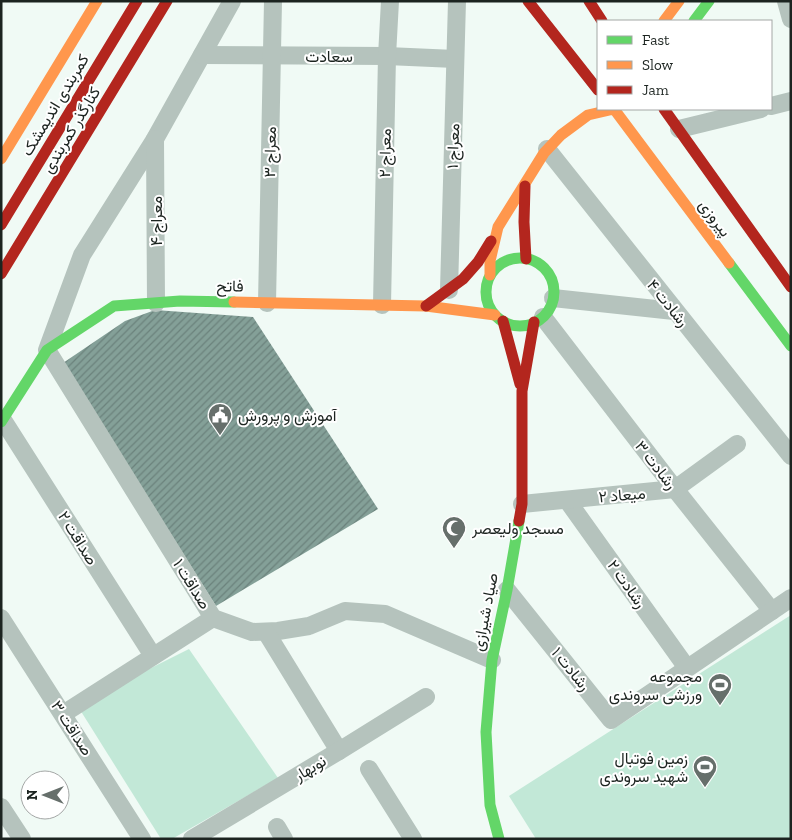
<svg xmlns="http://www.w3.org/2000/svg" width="792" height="840" viewBox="0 0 792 840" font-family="'Zilla Slab',Vazirmatn,serif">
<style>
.park{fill:#c2e8d7}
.building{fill:url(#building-hatch)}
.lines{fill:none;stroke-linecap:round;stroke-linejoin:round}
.street{stroke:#b5c3bd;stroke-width:18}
.fast{stroke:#63d668;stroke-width:11}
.slow{stroke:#ff974d;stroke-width:11}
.jam{stroke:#b3261e;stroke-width:11}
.labels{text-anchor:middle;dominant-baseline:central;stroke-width:4;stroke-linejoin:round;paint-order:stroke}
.street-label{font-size:16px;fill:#1c2420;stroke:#fff}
.poi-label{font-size:16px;fill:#1c2420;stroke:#fff;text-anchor:start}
</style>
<defs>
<pattern id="building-hatch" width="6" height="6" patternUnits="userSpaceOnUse" patternTransform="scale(1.25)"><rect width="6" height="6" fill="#84a098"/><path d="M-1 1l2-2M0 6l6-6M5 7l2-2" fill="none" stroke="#6b827c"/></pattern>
</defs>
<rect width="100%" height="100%" fill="#f0faf5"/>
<!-- park -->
<g class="park">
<path d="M791,615V839H536L509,796Z"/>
<path d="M189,649L278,778L172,839H161L77,705Z"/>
</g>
<!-- building -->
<path class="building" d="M155,310L253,317L378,509L216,606L63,363L125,321Z"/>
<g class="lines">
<!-- street -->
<g class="street">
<path d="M232,1L155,139L82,255L47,350L213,618L252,632L278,631L309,626L345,611L385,614L492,660"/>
<path d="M786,1L791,19"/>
<path d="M202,55L387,56L455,59"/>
<path d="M771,106L791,101"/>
<path d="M679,129L761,109"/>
<path d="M155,139L156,303"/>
<path d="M547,149L791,456"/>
<path d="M449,290L457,1"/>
<path d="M553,298L674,311"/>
<path d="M267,303L273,1"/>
<path d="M382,305L387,56L390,1"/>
<path d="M543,317L675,489L772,611"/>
<path d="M3,420L153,656"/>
<path d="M567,500L687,668"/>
<path d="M522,504L675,489L737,444"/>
<path d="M507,590L611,720L791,598"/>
<path d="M1,618L142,839"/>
<path d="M266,632L339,751"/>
<path d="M63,714L213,618"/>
<path d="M369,769L413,839"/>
<path d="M1,807L22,839"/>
<path d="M277,827L284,839"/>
<path d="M192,839L339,751L426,697"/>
</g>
<!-- fast -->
<g class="fast">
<path d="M694,21L709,1"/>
<circle cx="520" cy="292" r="34"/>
<path d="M729,263L791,346"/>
<path d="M1,422L47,350L114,306L180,301L234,302"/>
<path d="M499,839L490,805L486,732L492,660L507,590L519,521"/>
</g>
<!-- slow -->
<g class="slow">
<path d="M664,21L679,1"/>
<path d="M1,159L97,1"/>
<path d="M490,275V261L498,227L544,153L561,135L588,115L614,109L729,263"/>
<path d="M234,302L426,306L495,315"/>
</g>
<!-- jam -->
<g class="jam">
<path d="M528,1L598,90"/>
<path d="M589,1L602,21"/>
<path d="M664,109L791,287"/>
<path d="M525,186L524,222L526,259"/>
<path d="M1,225L137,1"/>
<path d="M1,274L167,1"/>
<path d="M426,306L463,279L478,262L491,241"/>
<path d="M503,321L520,384"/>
<path d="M519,521L522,504V391L534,322"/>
</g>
</g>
<!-- icons -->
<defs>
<g id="civic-pin" transform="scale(1.25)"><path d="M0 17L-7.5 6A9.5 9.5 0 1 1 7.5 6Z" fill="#666f6b" stroke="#fff"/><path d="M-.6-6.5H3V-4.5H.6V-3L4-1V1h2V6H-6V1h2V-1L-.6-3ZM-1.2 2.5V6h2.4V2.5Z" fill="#fff"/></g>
<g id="mosque-pin" transform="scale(1.25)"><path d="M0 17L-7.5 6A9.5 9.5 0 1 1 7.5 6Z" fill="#666f6b" stroke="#fff"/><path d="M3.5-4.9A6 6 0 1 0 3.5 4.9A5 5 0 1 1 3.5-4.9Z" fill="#fff"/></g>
<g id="stadium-pin" transform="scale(1.25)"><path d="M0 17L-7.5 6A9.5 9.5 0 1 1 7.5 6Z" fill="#666f6b" stroke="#fff"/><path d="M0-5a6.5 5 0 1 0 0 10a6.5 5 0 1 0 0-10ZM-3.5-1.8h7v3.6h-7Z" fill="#fff"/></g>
</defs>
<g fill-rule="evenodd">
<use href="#civic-pin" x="220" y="415"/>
<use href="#mosque-pin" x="454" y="528"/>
<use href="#stadium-pin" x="720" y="685"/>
<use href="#stadium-pin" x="705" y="767"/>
</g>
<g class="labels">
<!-- street labels -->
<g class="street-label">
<text x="329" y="56">سعادت</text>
<text transform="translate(55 105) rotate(-59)">کمربندی اندیمشک</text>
<text transform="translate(71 130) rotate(-59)">کنارگذر کمربندی</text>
<text transform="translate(453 146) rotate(-88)">معراج ۱</text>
<text transform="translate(270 152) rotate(-89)">معراج ۳</text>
<text transform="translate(385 153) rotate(-89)">معراج ۲</text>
<text transform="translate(715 218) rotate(53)">پیروزی</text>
<text transform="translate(156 221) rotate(-90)">معراج ۴</text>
<text transform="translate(230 286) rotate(1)">فاتح</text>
<text transform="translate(668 303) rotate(51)">رشادت ۴</text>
<text transform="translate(656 465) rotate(52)">رشادت ۳</text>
<text transform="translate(622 495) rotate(-5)">میعاد ۲</text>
<text transform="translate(78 538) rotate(58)">صداقت ۲</text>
<text transform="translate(192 584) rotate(58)">صداقت ۱</text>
<text transform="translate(627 584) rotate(55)">رشادت ۲</text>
<text transform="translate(485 612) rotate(-79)">صیاد شیرازی</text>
<text transform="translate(571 669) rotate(51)">رشادت ۱</text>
<text transform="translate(72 728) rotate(57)">صداقت ۳</text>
<text transform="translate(310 768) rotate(-31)">نوبهار</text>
</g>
<!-- poi labels -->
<g class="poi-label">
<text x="238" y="415">آموزش و پرورش</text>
<text x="472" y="528">مسجد ولیعصر</text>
<text x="702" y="676" text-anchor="end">مجموعه<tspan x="702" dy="18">ورزشی سروندی</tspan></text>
<text x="688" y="758" text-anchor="end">زمین فوتبال<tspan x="688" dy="18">شهید سروندی</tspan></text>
</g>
</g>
<!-- border -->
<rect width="792" height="840" fill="none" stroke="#1c2420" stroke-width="5"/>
<!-- legend -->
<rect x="597" y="20" width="175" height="90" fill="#ffffff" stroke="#a4a7a6"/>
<rect x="607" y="36" width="25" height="8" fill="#63d668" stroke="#a4a7a6"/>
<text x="642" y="45" font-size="15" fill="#1c2420">Fast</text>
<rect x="607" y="61" width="25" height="8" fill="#ff974d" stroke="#a4a7a6"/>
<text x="642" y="70" font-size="15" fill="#1c2420">Slow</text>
<rect x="607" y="86" width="25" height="8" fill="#b3261e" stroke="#a4a7a6"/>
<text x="642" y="95" font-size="15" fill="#1c2420">Jam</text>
<!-- north arrow -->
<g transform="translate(45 795) rotate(270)"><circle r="24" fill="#ffffff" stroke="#a4a7a6"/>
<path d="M0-4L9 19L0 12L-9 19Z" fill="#666f6b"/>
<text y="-8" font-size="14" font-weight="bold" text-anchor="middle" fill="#1c2420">N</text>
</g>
</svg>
